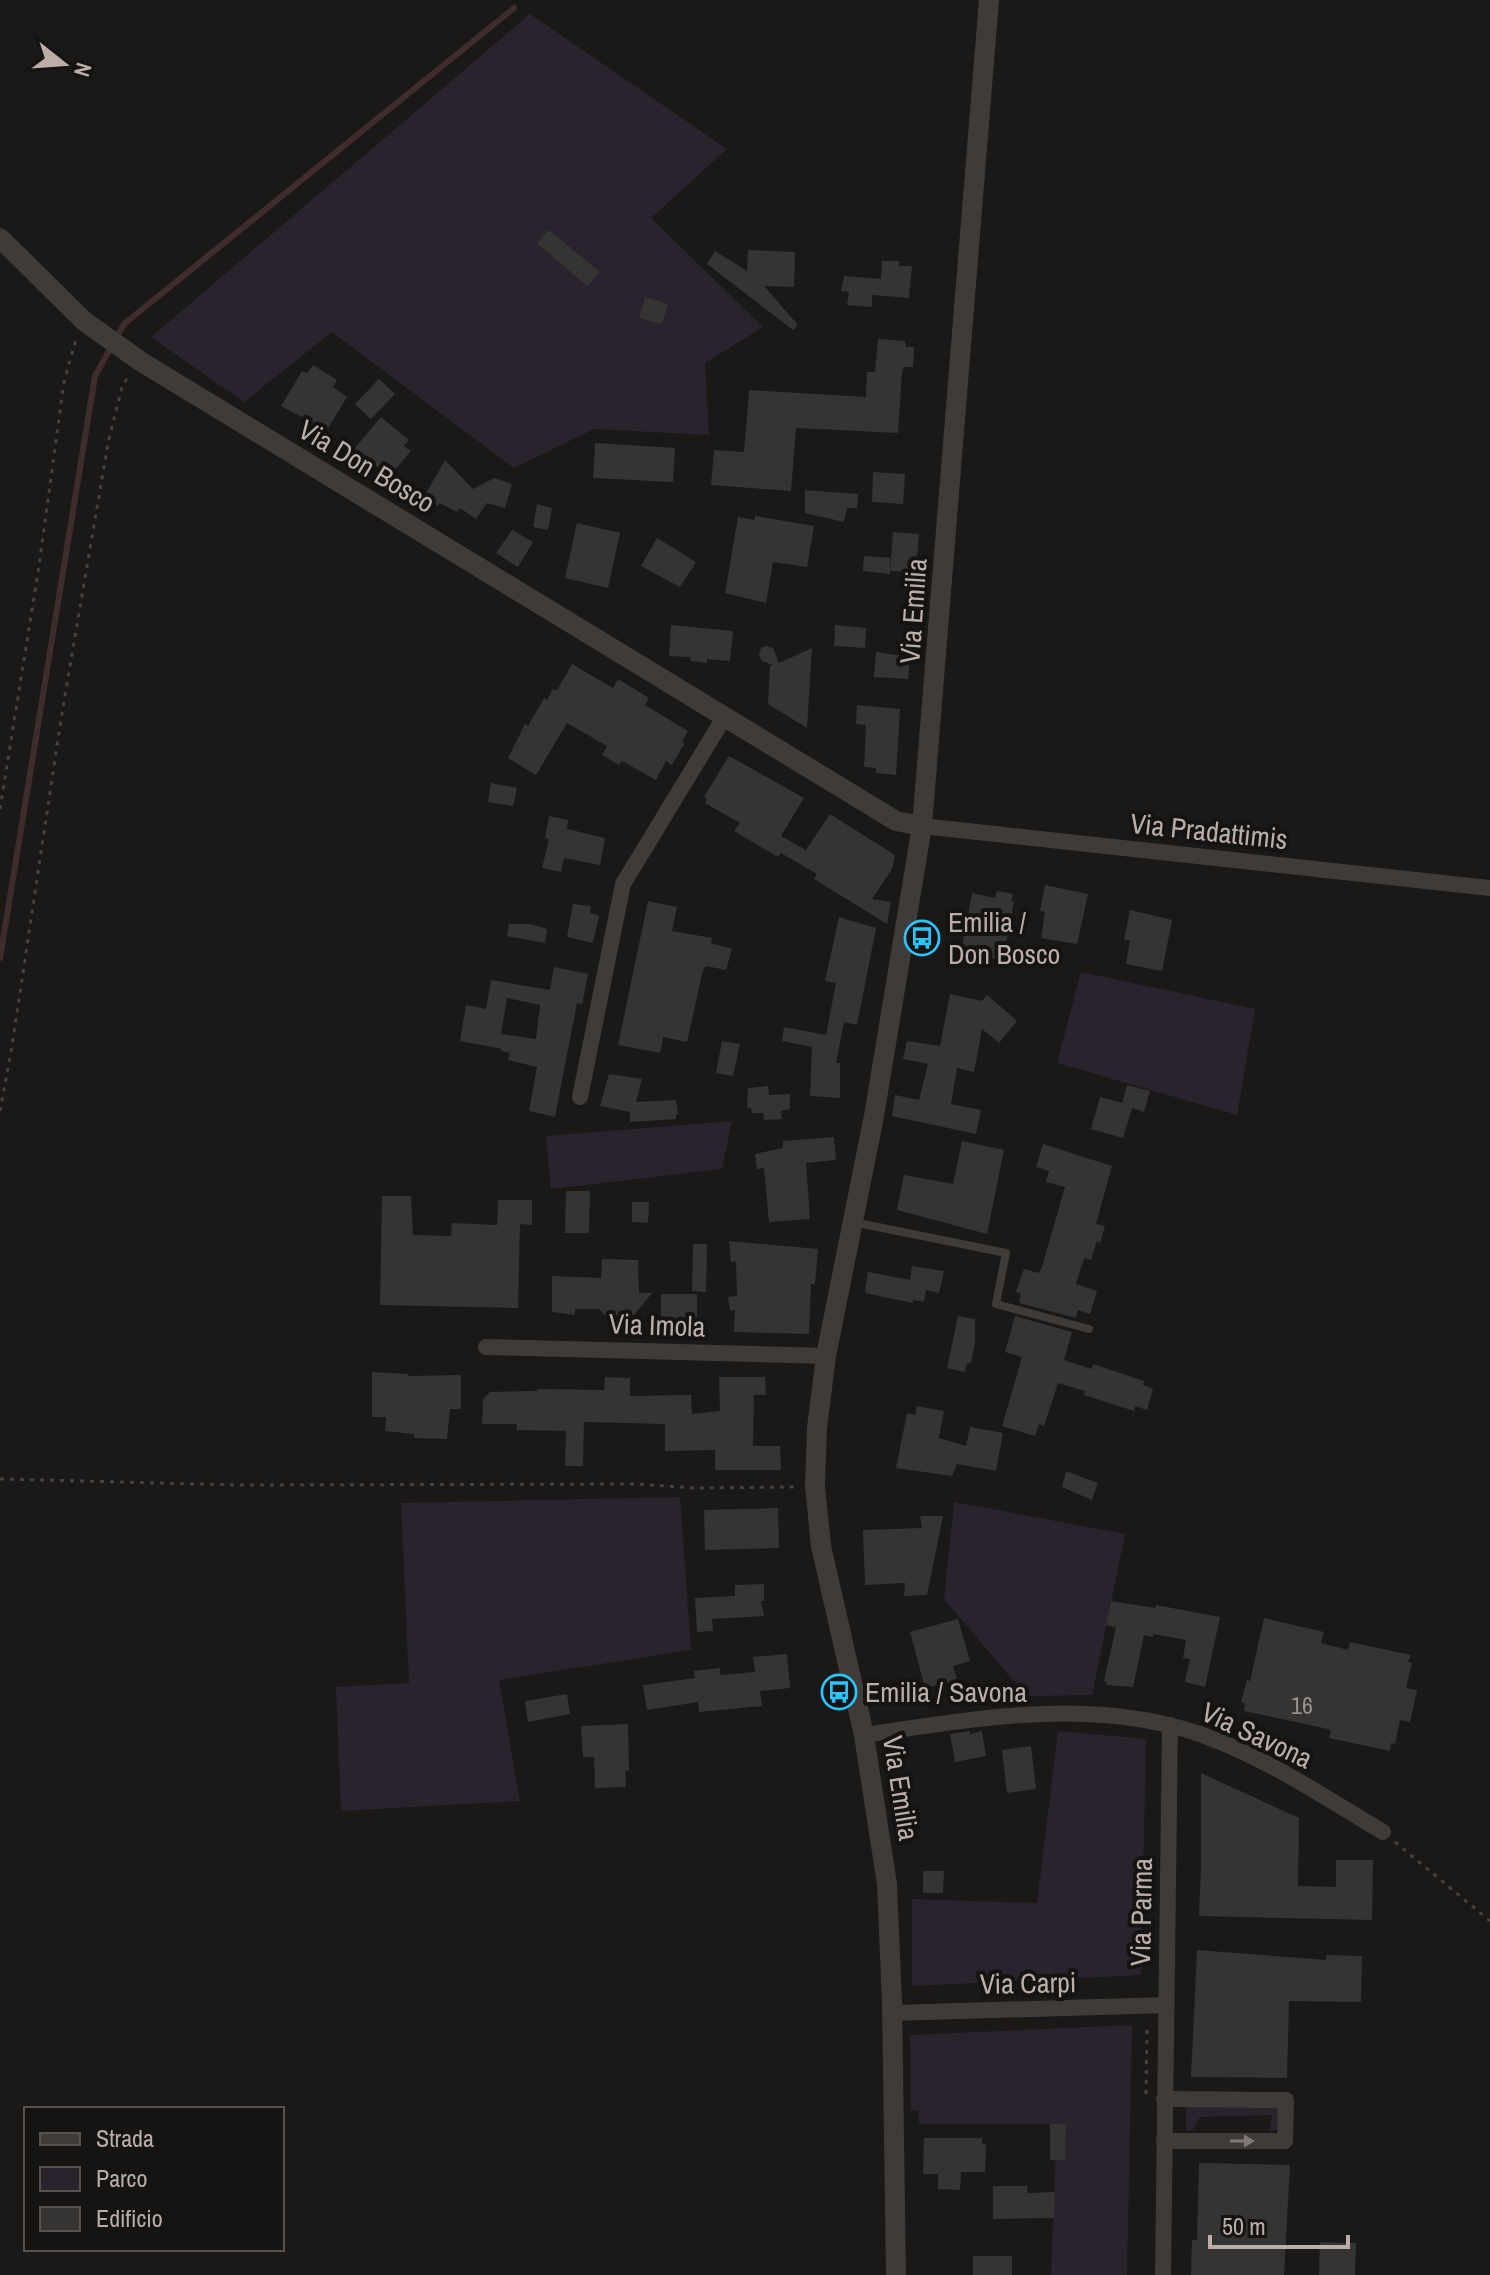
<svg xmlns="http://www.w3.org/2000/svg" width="1490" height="2275" viewBox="0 0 1490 2275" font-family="'Archivo Narrow',sans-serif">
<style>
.green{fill:#2a232d}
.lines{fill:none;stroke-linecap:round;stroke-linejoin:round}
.stream{stroke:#3f2d2c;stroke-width:6}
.building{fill:#363432;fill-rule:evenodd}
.path{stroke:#46403e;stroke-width:3;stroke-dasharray:4 6;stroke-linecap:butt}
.service{stroke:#3f3b38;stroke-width:8}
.minor{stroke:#3f3b38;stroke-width:16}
.tertiary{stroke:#3f3b38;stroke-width:20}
.oneway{fill:#837a76}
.labels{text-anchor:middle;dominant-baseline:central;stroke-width:8;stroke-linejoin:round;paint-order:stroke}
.number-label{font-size:24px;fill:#9a908a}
.street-label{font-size:28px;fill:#bbaea8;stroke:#151412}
.poi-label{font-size:28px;fill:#bbaea8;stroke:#151412;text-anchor:start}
</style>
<rect width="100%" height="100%" fill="#1a1917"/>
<!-- green -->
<g class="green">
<path d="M530,14L727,149L651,218L763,327L705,363L709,435L594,429L514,468L332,332L244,402L151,337Z"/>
<path d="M1081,972L1255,1009L1237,1115L1057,1063Z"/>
<path d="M732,1121L722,1169L551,1189L546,1136Z"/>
<path d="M680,1497L691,1650L499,1680L520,1801L341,1811L336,1687L409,1683L401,1503Z"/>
<path d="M954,1502L1125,1534L1092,1695L1030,1696L1011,1678L944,1599Z"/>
<path d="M1058,1731L1146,1739L1141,1975L912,1986V1899L1037,1903Z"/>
<path d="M1132,2025L1127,2275H1051L1057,2124H919V2111L911,2110L910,2035Z"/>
<path d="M1186,2107H1278V2130L1269,2131L1272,2115L1200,2117L1193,2130L1186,2131Z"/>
</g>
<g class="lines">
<!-- stream -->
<path class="stream" d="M0,958L95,376L124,324L514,8"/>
</g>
<!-- building -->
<g class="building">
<path d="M549,230L600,272L587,286L537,243Z"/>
<path d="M748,250L795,252L794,287L764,286L798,325L793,330L707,264L715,251L747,271Z"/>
<path d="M882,261H899V266H912L909,298L872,295V307L847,305L849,292L841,291L844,276L881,279Z"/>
<path d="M645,297L668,304L662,324L639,318Z"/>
<path d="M878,339L905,341L906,347H914L913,367H904L902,373L898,433L796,428L791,491L711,485L714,450L744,452L749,390L866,397L867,372H875Z"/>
<path d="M313,365L337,380L333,387L347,397L327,430L281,406L302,371L307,373Z"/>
<path d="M379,379L395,394L371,419L355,404Z"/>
<path d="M381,417L409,440L404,446L411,451L392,473L389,471L387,474L376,466L374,467L354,449Z"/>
<path d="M595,443L675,448L673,482L593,478Z"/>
<path d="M445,460L473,489L494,478L512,484L505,508L487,503L476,519L460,508L457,512L440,503L438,506L424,497Z"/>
<path d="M873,472L905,474L903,504L872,502Z"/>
<path d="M805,490L858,494L857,508H847L844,522L805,513Z"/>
<path d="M537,504L552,508L548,530L533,527Z"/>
<path d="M755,516L814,526L807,567L773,562L766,603L725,593L738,517L755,520Z"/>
<path d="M577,523L620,533L608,588L565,578Z"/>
<path d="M512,530L533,542L518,567L496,553Z"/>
<path d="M893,532L919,534L916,567L909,566L910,572L890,571Z"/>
<path d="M657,538L696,562L680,587L641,566Z"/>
<path d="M864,556L890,558V574L863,571Z"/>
<path d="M671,625L733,631L730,661L707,659V663L691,661L690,657L669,656Z"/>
<path d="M835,625L866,628L865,648L834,646Z"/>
<path d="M767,646L773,648L779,663L812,648L807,728L768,704L770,666L773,665L762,661L759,655L761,648Z"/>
<path d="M876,652L910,657L908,679L874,677Z"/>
<path d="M572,664L613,688L618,679L649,698L645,705L688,731L682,742L684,744L672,765L666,761L656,780L622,761L619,765L602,755L607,746L567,723L536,775L508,758L525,724L528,726L544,698L547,700L553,689L557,690Z"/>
<path d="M857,705L900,709L896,775L876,773V768L864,767L866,725L856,724Z"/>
<path d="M729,756L804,798L781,836L806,850L830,814L895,855L892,869L872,899L891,902L887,924L814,879L817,874L781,853L778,857L734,831L740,823L705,803L707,799L704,797Z"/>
<path d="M491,783L517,788L513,806L488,802Z"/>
<path d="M549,816L568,820L567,829L605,838L600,865L564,858L561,872L542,868L549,839L545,838Z"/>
<path d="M1045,885L1088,894L1077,944L1041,938L1045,912L1040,911Z"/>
<path d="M997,891L1013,894L1011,901L1014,902L1004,953L1001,952L999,960L961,953L972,893L995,898Z"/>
<path d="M648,901L677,907L672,931L712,938L711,943L732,949L726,970L706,966L703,970L687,1042L663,1037L660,1053L618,1045Z"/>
<path d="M573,904L591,906L590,913L599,916L593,943L567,937Z"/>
<path d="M1130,910L1172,920L1162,971L1126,964L1130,940H1124Z"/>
<path d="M839,917L876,928L857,1025L844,1022L836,1063H840V1098L810,1096L812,1047L782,1041L784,1027L826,1035L836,983L825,981Z"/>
<path d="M509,924H530L547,929L545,943L507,936Z"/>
<path d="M554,967L588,974L582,1004L577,1003L555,1117L529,1111L537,1067L508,1060L510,1053L501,1051L502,1049L460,1041L466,1005L486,1009L491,980L550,990ZM507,998L540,1005L536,1039L501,1034Z"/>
<path d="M950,994L982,1001L987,995L1017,1021L999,1043L982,1029L974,1072L957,1068L951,1104L981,1110L976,1134L892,1116L895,1095L919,1100L928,1064L903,1059L907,1041L940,1046Z"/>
<path d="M722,1041L740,1044L733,1076L716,1073Z"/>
<path d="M609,1074L642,1079L636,1102L676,1100L678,1114L676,1115V1119L630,1122V1112L600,1106Z"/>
<path d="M1127,1085L1150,1091L1144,1112L1132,1108L1123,1138L1091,1129L1100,1097L1122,1103Z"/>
<path d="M768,1086L769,1095L790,1094V1109L781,1111L782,1119L764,1120L763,1113H752L751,1108H747L748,1088Z"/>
<path d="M834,1137L836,1160L806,1163L810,1219L769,1222L764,1168L757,1169L755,1154L783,1148V1141Z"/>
<path d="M962,1141L1004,1150L987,1234L897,1210L904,1175L953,1184Z"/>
<path d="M1043,1144L1112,1166L1096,1224L1105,1226L1100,1243L1097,1241L1091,1260L1084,1258L1076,1284L1097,1291L1090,1314L1078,1310L1076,1318L1019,1303L1021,1294L1016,1292L1024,1269L1038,1273L1041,1270L1065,1187L1046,1182L1049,1171L1036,1167Z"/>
<path d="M566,1191H590L589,1233H565Z"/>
<path d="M382,1196H411L413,1235L451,1236L452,1223L497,1225L498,1200H532V1225L520,1224L518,1308L380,1305Z"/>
<path d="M632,1202H649L648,1223L632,1222Z"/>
<path d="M729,1241L818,1249L815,1284H811L809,1334L734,1332L735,1310L730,1311L728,1297L737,1296L736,1261L731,1262Z"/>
<path d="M693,1244H707L706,1292L692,1291Z"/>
<path d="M602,1259L638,1260L639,1293H652L634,1315L607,1318L599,1309H575V1315L552,1312V1276L601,1278Z"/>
<path d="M912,1266L944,1271L939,1293L926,1290L924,1302L913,1300V1303L865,1293L868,1272L910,1280Z"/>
<path d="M661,1294H697V1328L661,1327Z"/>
<path d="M958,1316L975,1319V1343L971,1363H967L965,1372L947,1368Z"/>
<path d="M1015,1316L1072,1332L1064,1360L1092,1369L1093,1364L1144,1381L1143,1385L1153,1389L1147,1410L1135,1406L1134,1411L1084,1395L1085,1391L1058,1383L1044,1426L1039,1424L1035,1436L1002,1426L1022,1357L1005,1352Z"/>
<path d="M372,1372L409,1374L408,1376L461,1375V1409H450L447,1439L414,1438V1434L385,1431L386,1417H372Z"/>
<path d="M605,1377L630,1378V1396L691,1395L692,1414L720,1411L719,1377H765L766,1395H754L753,1446H780L781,1470H715V1450L665,1451V1424L584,1422L583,1466H565L566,1431L517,1430V1424H482L483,1399L490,1392L537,1391V1389L604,1390Z"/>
<path d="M917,1406L944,1411L939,1438L966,1446L970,1427L1003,1433L996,1471L957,1464L952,1476L896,1468L907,1413L915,1415Z"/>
<path d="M1066,1471L1098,1483L1092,1500L1062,1487Z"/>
<path d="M778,1508L779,1548L705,1550L704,1510Z"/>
<path d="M920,1516H943L927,1595L904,1596L905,1583L865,1585L863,1530L922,1528Z"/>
<path d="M764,1584V1601H761L764,1616L712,1619L713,1631L697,1632L695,1598L735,1596V1585Z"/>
<path d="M1111,1601L1155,1608L1156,1605L1220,1617L1205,1687L1185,1682L1190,1659L1183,1658L1186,1640L1153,1634V1637L1144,1635L1133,1687L1106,1685L1107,1682L1104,1681L1116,1627L1106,1625Z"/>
<path d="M1264,1618L1324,1632L1321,1643L1348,1650L1350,1642L1411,1655L1408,1662L1412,1663L1406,1688L1417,1690L1410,1722L1400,1720L1395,1744L1391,1743L1390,1751L1329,1738L1331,1731L1328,1729L1244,1711L1245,1703L1241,1702L1247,1680L1250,1681Z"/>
<path d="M958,1619L970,1661L953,1666L957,1680L925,1688L910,1632Z"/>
<path d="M787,1654L790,1688L760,1691L762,1706L699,1712L698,1702L647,1710L643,1685L695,1678L694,1671L720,1668V1675L755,1672L753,1657Z"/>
<path d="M567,1694L570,1714L528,1722L525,1701Z"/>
<path d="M628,1724L629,1770L625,1771L626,1787L595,1788L594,1757H583L581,1726Z"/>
<path d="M970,1731V1734L982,1731L986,1756L955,1762L950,1734Z"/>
<path d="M1031,1746L1036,1789L1007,1793L1002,1750Z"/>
<path d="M1201,1773L1299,1818L1298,1886L1336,1887V1860H1373L1372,1920L1199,1916L1201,1866Z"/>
<path d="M923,1871H944L943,1893H923Z"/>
<path d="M1197,1950L1326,1960V1955L1362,1956L1361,2002L1289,2001L1287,2078L1191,2077Z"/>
<path d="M1050,2124H1066L1065,2160H1050Z"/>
<path d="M924,2138H982V2144H986L985,2172H961L960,2190L938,2189V2174H923Z"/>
<path d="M1199,2163L1290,2165L1284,2275H1191L1192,2240H1197Z"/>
<path d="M993,2186H1027V2193L1055,2192L1054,2218L993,2219Z"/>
<path d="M1320,2242L1356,2243L1355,2275H1319Z"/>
<rect x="973" y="2256" width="39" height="19"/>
</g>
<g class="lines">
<!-- path -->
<g class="path">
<path d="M0,809L39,566L64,382L76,339"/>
<path d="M0,1111L12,1046L61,719L108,443L122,387L128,377"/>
<path d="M0,1479L238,1485L637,1484L695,1488L796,1487"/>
<path d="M1395,1842L1490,1921"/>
<path d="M1146,2094L1147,2030"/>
</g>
<!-- service -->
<path class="service" d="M853,1222L1006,1253L996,1304L1089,1329"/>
<!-- minor -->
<g class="minor">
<path d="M922,826L1490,888"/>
<path d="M580,1097L623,884L725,716"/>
<path d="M486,1347L826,1356"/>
<path d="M864,1735C980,1718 1105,1694 1218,1741C1276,1764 1329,1800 1383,1832"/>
<path d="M892,2013L1166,2005"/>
<path d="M1164,2141H1285L1286,2100L1164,2099"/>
<path d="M1163,2275L1170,1725"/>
</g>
<!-- tertiary -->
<g class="tertiary">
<path d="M0,238L84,321L140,361L896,821L922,826"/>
<path d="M896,2275L892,2002L887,1884L864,1735L821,1546L815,1486L817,1428L826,1356L874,1116L922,826L989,0"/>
</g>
</g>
<!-- one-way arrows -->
<defs><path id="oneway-solid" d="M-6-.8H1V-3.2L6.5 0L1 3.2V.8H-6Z" transform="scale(2)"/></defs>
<use class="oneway" href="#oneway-solid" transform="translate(1242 2141)"/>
<!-- icons -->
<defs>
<g id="bus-ring" transform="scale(1.8)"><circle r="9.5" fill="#151412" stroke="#2ac5ff" stroke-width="1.5"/><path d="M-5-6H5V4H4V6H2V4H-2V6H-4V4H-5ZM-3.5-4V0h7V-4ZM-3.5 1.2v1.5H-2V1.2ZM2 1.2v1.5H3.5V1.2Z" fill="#2ac5ff"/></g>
</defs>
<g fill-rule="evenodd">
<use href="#bus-ring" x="922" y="938"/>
<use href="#bus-ring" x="839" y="1692"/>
</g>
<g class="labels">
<!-- number labels -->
<g class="number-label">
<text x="1302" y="1705">16</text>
</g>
<!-- street labels -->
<g class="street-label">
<text transform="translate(367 466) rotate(31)">Via Don Bosco</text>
<text transform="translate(913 611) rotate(-86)">Via Emilia</text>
<text transform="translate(1209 831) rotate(6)">Via Pradattimis</text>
<text transform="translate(657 1325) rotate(2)">Via Imola</text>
<text transform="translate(1257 1735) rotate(25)">Via Savona</text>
<text transform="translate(901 1788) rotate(81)">Via Emilia</text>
<text transform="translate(1141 1912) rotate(-89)">Via Parma</text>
<text transform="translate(1028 1983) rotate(-1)">Via Carpi</text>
</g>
<!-- poi labels -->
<g class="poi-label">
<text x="948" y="922">Emilia /<tspan x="948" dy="32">Don Bosco</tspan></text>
<text x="865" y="1692">Emilia / Savona</text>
</g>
</g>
<!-- legend -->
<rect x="24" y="2107" width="260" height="144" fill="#151412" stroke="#57524e" stroke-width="2"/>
<rect x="40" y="2133" width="40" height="12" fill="#3f3b38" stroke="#57524e" stroke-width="2"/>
<text x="96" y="2147" font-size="24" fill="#bbaea8">Strada</text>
<rect x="40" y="2167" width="40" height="24" fill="#2a232d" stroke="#57524e" stroke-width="2"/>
<text x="96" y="2187" font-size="24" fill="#bbaea8">Parco</text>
<rect x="40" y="2207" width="40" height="24" fill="#363432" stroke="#57524e" stroke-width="2"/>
<text x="96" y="2227" font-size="24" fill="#bbaea8">Edificio</text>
<!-- north arrow -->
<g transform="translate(64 64) rotate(107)" stroke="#151412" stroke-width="6" paint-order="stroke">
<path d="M0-6L14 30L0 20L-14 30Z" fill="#bbaea8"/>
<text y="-12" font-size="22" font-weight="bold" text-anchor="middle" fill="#bbaea8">N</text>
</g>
<!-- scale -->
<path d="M1210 2235v12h138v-12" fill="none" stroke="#bbaea8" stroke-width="4"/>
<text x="1222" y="2235" font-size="24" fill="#bbaea8" stroke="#151412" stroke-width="6" paint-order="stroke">50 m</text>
</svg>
